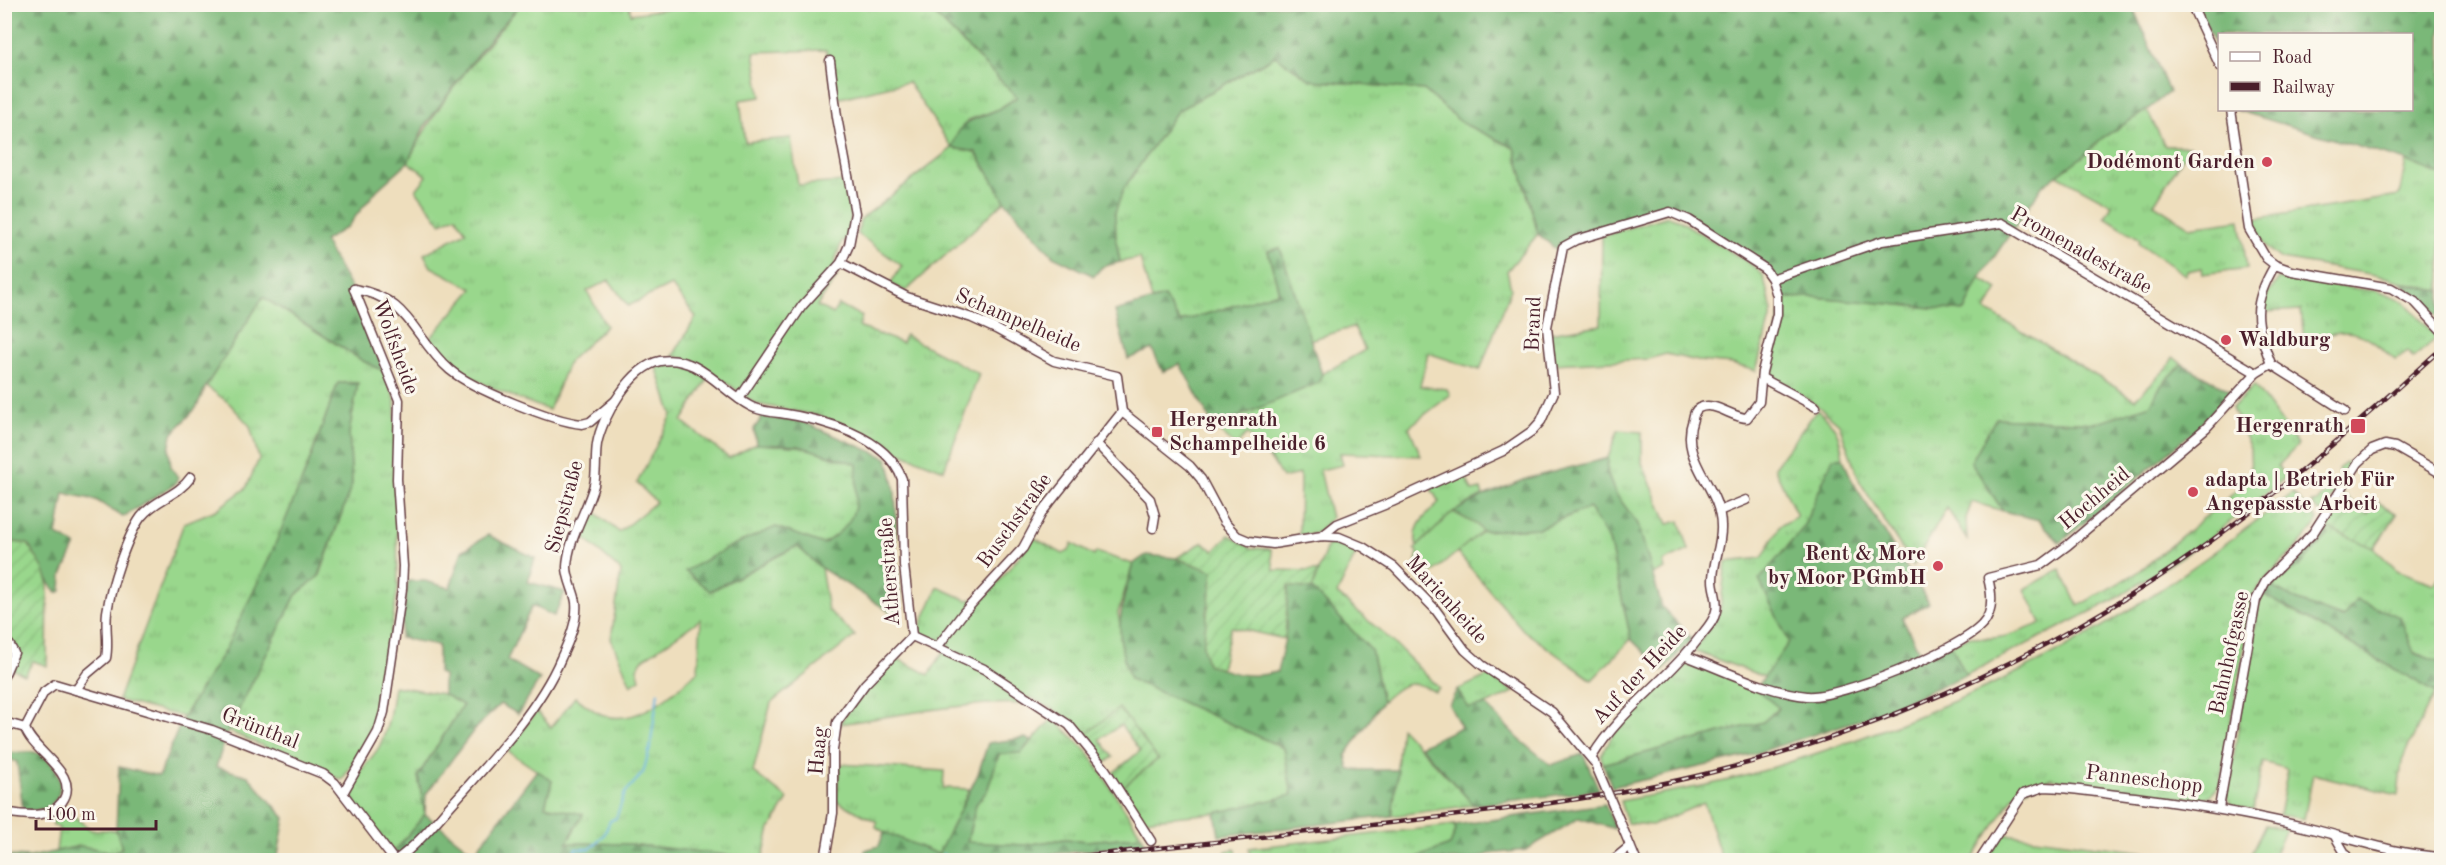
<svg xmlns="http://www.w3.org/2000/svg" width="2446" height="865" viewBox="0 0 2446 865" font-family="'Old Standard TT',serif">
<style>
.grass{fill:url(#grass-tufts);stroke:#727b5c;stroke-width:1.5}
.forest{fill:url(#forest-firs);stroke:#626c52;stroke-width:1.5}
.garden{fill:url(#garden-furrows);stroke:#727b5c;stroke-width:1.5}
.pitch{fill:#99d78c;stroke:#727b5c;stroke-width:1.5}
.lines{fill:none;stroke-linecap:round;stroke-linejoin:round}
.stream{stroke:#6ab6e3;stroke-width:2}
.minor-casing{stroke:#633c41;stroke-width:11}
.minor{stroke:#fff;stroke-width:8}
.rail-casing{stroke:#4a1f2b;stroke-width:4.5}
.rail{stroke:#fbf7ec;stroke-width:2;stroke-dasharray:7;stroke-linecap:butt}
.minor-bridge-casing{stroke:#633c41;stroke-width:11;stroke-linecap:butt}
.minor-bridge{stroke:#fff;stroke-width:8}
.poi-dot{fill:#d1495b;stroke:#fbf7ec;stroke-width:2}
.labels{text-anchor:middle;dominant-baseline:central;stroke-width:6;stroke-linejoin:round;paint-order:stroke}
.poi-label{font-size:21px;font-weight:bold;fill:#4a1f2b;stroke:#fbf7ec;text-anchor:end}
.street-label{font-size:21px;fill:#4a1f2b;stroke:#fbf7ec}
</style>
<defs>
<pattern id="grass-tufts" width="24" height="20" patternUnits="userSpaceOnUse" patternTransform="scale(1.5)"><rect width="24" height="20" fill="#99d78c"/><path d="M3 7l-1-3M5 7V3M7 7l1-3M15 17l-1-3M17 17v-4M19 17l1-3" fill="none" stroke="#85b879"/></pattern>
<pattern id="forest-firs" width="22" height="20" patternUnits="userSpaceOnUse" patternTransform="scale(1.5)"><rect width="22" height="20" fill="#7ab878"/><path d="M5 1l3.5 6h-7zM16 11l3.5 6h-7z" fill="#669563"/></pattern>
<pattern id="garden-furrows" width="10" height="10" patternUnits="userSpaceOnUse" patternTransform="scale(1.5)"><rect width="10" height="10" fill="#99d78c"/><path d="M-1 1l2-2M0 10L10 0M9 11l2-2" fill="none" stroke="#85b879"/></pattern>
</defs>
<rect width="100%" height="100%" fill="#fbf7ec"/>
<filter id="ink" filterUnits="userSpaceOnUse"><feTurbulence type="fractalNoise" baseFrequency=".0167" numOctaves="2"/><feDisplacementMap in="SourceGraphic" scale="12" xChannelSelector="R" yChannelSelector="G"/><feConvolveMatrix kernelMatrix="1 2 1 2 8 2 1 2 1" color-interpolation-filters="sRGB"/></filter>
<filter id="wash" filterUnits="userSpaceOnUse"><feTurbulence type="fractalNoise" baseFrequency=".008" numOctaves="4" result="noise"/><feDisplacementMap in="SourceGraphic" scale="24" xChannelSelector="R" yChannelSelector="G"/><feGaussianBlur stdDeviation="1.35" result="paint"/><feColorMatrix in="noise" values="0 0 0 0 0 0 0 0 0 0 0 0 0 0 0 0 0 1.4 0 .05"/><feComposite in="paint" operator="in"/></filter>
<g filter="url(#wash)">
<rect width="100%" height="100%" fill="#eedebd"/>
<!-- grass -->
<g class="grass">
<path d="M680,4L925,5L1017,97L997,110L968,120L952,148L976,152L1005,201L906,291L890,284L902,266L858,234L860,220L952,148L908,82L836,99L826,50L754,52L761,97L740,100L745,142L791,138L798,185L845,182C851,202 853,218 848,238L842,241L835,261L837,277L817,306L833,314L838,305L862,316L859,327L902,343L905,335L979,374L944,470L893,450L821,416L756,404L713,373L690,360L673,356L696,317L671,285L628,306L609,280L587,291L606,326L569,361L549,410C497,391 468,382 428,341L473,289L431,267L424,254L466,232L456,216L441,223L416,190L427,176L408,162C436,103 479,55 520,5H629L631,14L679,7Z"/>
<path d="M1275,56L1311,80L1424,90L1462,123L1515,148L1538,234L1507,271L1511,289L1480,370L1428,353L1420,386L1447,389L1450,395L1409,427L1421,456L1340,453L1343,465L1320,470L1331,518L1318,533L1299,535L1300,474L1282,478L1274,464L1247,434L1236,446L1214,427L1318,383L1322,374L1365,350L1354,327L1309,340L1280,248L1268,251L1279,292L1180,322L1164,297L1152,300L1140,258L1120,262L1116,241L1115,212L1124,188L1177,111Z"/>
<path d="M2147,110L2165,146H2190L2154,204L2190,227L2240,220L2247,268L2203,274L2202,268L2187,271L2185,275L2139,243L2140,239L2105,217L2112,205L2057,175L2082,157L2102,138Z"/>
<path d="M2406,161L2441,175V289L2434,290L2376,275L2281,259L2267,248L2257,234L2253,219L2399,196Z"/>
<path d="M1668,216L1677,219L1751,264L1763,275L1772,311L1756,371L1732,364L1698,361L1666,354L1648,359L1553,364L1550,333L1601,325L1602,236Z"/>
<path d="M1980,278L1998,289L1986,310L2135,399L2168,367L2173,357L2182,364L2160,387L2151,405L2095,423L1996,418L1971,462L2003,511L1972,502L1966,518L1967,540L1947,508L1913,566L1860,482L1839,424L1819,407L1768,373L1783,298L1815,297L1965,311Z"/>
<path d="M2279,279L2377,291L2405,302L2437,338L2413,358L2408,351L2395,360C2359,328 2351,326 2304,341L2301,310L2263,312L2266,296Z"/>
<path d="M263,297L363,361L384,371L395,399L398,588L374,730L342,780L228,731L296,595L320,575L352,484L349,433L358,383H338C305,473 273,568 224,652C211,674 197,696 183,717L118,700L184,523L216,510L246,488L259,459L250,426L229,403L206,386Z"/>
<path d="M677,365L693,368L708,379L682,421L729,458L756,444L799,446L857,464C855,507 863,519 823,544L776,527L711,591L797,546L821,568L828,610L855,636L771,703L753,772L788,799L770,829L762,860L629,844L566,843L545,806L552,781L508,751L536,711L551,727L575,697C583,702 590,709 599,713C634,731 674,692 698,671L701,619L642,660L637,668L640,679L631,685L611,639L621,571L583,537L592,510L619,532L656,502L637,483L672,415L656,366Z"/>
<path d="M2254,385L2298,445L2278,466L2285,478L2207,540L2112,601L1966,675L1951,645L1970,636C1997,643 2017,633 2041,623L2025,589L2060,569L2078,606L2137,573L2251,479L2250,449L2232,408Z"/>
<path d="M1817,410C1836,424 1840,435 1843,458H1833L1803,528L1760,580L1789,642L1765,677L1694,651L1720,611L1726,562L1762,558L1780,526L1797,516L1774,467Z"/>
<path d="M1618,430L1642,432V463L1668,524L1680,521L1689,550L1663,562L1665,569L1652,575L1638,524L1615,493L1607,473L1608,458Z"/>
<path d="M2347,462L2351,463V466L2324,511L2318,512L2311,503L2317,502L2340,478L2339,468Z"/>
<path d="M1464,472L1472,491L1481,489L1483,496L1453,512L1417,547C1411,526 1426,516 1439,502L1430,487Z"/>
<path d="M2293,493L2318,520C2302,549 2272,567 2253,595L2220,784C2212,796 2206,800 2192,799L2084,785L2052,778L2014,795L1972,860H1722L1704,803L1652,825L1627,823L1620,801C1666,792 1714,786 1758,772C1847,745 1936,712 2020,671C2118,624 2207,559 2293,493Z"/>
<path d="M2342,494L2368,514L2376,501L2397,514L2374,548L2397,570L2434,584L2441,576V663C2407,651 2376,633 2343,618C2324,610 2289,601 2274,588L2276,581L2286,576L2328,535L2325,527Z"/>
<path d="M1589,508L1609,540L1631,639L1592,680L1523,630L1457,552L1482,531L1539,528Z"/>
<path d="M1034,538L1063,554L1069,551L1072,543L1094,556L1096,552L1133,564L1118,613L1130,679L1284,748L1292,796L1215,813L1142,820L1121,788L1158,759L1119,709L1084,736L1058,712L1030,697L1028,704C965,701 901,715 839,724L866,687L898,659L929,675L949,643L917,634L938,587L967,600L986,597Z"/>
<path d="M1329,540L1358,549L1337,594L1391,640L1439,688L1435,692C1411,677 1401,684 1382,702L1371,650L1312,589Z"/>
<path d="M2263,594L2435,692L2402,760L2398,795L2313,774L2304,819L2279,815L2288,769L2263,762L2253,810L2231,805L2227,796L2259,603Z"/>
<path d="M1688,661L1756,689L1779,707L1763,722L1603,764L1601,756L1616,729Z"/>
<path d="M1489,675L1514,692L1486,705L1469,709L1457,690Z"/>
<path d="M394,686L443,694L463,705L418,776L425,814L394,852C385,840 351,807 352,792C352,774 373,760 380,745C389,726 391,707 394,686Z"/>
<path d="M1053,718L1088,752L1142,836L1087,841L1065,839L1025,845L967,843L976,804L987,791L999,754L1021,753Z"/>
<path d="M1401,728L1474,805L1392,816Z"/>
<path d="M840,764L944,771L943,788L969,789L950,836L938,855L884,832L876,827L877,822L836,801Z"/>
<path d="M64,808L91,830H116L122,848L114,852L80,846L56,851L59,828L53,825L52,816Z"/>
<path d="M1454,825L1456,830L1450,845L1411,860H1233L1224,856L1226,851L1236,849L1237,856L1250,855L1249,848Z"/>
<path d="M2265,825L2286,829L2272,860H2248Z"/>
<path d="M2004,834L2191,858L2205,860H1986Z"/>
</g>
<!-- forest -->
<g class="forest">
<path d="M5,5H520L484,46L424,127L408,162L377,190L347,227L324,241L351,289L384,371L363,361L263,297L206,386L196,408L172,434L169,450L171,467L178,477L175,484L123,517L96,500L64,493L57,535L76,545L62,575L61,591L57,593C45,579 38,561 28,544L5,541Z"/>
<path d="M925,5H2132L2169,92L2147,110L2102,138L2082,157L2043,185L1980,278L1965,311L1815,297L1783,298L1778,280L1761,261L1671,209L1562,244L1557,250L1538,234L1515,148L1462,123L1424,90L1311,80L1275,56L1177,111L1124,188L1115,212L1116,241L1120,262L1102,267L1094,276L1053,256L1005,201L976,152L952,148C961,116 971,123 996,110C1004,107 1010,101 1017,97Z"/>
<path d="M2197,5H2441V175L2406,161L2236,110H2412V34H2220L2219,53Z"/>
<path d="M1280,248L1322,374L1318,383L1214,427L1180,364L1163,372L1152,349L1128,359L1115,311L1164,297L1180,322L1279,292L1268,251Z"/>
<path d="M2402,283L2434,290L2441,289V319Z"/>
<path d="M2182,364L2231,391L2195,430L2060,543L2039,520L2003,511L1971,462L1996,418L2095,423L2151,405L2160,387Z"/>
<path d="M338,383H358L349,433L352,484L319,576L296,595L228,731L216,767L248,776L285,818L277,860H5V856L31,857L80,846L114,852L122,848L116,830L119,767L159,776L183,717L225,650L268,561L306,471Z"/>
<path d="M762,417L803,422L887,458C899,494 895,511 896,547C897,567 900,588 902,608L898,617L821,568L797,546L710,591L685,571L733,545L776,527L823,544C862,519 855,506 857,464L799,446L756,444L754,429Z"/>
<path d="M1608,458L1607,473L1615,493L1638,524L1662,607L1692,639L1663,671L1631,639L1609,540L1589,508L1539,528L1482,531L1477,525L1453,512L1483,496L1529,478Z"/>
<path d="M1833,458H1843L1852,481L1929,603L1902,618L1921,655L1950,643L1966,675L1877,714L1747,756L1612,787L1603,764L1763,722L1779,708L1756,689L1789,642L1759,580L1803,528Z"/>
<path d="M2325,527L2328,535L2300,566L2276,581L2274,588L2298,601L2343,618L2356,600L2400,617L2414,653L2441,663V693L2435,692L2263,594L2276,574Z"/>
<path d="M488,535L535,558L528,582L565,592L554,616L532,606L507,660L540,679L518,714L500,704L474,730L426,794L425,814L474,853L537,770L552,781L545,806L583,814L567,843L629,844L772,860H400L394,852L425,814L418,776L463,705L443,694V675L438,673V645L400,638L408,581H425L450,588L462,551Z"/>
<path d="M1146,555L1176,558L1213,571L1203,646L1207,664C1235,674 1248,679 1277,672L1285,639L1288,586L1312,589L1371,650L1382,702L1346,755L1349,770H1398L1392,816L1219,836L1215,813L1292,795L1284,748L1130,679C1113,633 1120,609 1133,564Z"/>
<path d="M1457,690L1469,708L1486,705L1518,738L1551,765L1583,754L1599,790L1474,805L1420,746L1461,727L1449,705Z"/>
<path d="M1025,738L1031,741L1021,753L999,754L987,791L976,804L967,842L1025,845L1065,839L1087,841L1142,836L1146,844L998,860H864L865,850L879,846L884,832L938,854L978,774L988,743Z"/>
<path d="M4,752C14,755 28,749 37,753C72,770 67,816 23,810L17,762L5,758Z"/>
<path d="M1605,804L1615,829L1579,818L1526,850L1489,854L1475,860H1411L1450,845L1456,830L1454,825Z"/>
</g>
<!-- garden -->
<g class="garden">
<path d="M2342,494L2368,514L2376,501L2397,514L2374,548L2325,527Z"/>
<path d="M1229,535L1251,548L1271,549L1274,570L1318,571L1312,589L1288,586L1285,639L1231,627L1221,669L1207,664L1203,646L1213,571L1176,558L1203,542L1214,551Z"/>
<path d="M5,541L28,544L43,568L48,582L47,666L33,661L25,675L12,669L17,649L13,642L5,639Z"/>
<path d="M1119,708L1158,759L1121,788L1113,773L1140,751L1121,725L1100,739L1113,757L1105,763L1084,736Z"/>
</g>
<!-- pitch -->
<path class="pitch" d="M1453,512L1477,525L1482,531L1423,581L1414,571L1418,552L1415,549Z"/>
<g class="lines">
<!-- stream -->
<g class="stream">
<path d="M943,854L944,857"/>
<path d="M575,855V849H590L604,835L610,821L616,818L625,793L643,773L650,748L658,692"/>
<path d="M220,860V859"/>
</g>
</g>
</g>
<g filter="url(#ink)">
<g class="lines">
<!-- minor casing -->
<g class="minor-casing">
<g id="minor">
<path d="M2191,4L2220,66"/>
<path d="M2231,110L2249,229L2266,258L2275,265L2292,271L2391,288L2415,302L2442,331"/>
<path d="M841,263L907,297L972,318L996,329L1054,361L1117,376L1122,412"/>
<path d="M2275,265C2251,305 2255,321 2271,364L2345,411"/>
<path d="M1772,279L1882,241L2002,223L2256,373"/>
<path d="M354,289C411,298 413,338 450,370C473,389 552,421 582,424L590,422L615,401"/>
<path d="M1762,378L1816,407"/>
<path d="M739,399L802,306L841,263L849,245L855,213L837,117L830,61"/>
<path d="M1122,412L1190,466L1201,479L1224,522L1237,536L1249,541L1273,544L1322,536L1339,537L1363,547L1394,567L1435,609L1465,650L1482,665L1552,712L1594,762"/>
<path d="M1096,443L1150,499L1155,516L1153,528"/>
<path d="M1719,511L1746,500"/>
<path d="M1322,536L1337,524L1392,502L1503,451L1532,431L1541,421L1554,392L1547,327L1563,247L1576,240L1670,212L1689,220L1764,268L1772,279L1777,296V314L1762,372L1759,402L1747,418C1732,418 1714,400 1699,408C1695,410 1694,414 1693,419C1678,461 1721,486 1721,526C1722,544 1713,562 1713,580C1713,591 1719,600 1716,611C1714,622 1705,630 1699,638C1667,681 1619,711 1592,757"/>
<path d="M912,636L984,669L1069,725L1105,769L1151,841"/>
<path d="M4,643L9,644L14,653L4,676"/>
<path d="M938,646L964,612L1023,548L1043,511L1122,412"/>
<path d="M1686,656C1724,670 1766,692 1807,696C1839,699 1959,650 1982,625C1994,613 1992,593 1988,578L2041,565L2068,545L2206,428L2256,373L2271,364"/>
<path d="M76,690L87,674L106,658C109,643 105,628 107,612C111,586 126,538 141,517C155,499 178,496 191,477"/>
<path d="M4,722L25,728"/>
<path d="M343,793L378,732L384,712L402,589L403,566L397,479L399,400L354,289"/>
<path d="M2219,808L2256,600L2267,579L2313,533L2358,463L2372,450L2385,445L2395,447L2442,474"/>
<path d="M4,812C23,815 49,820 62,802C82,774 33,753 25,728L44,692L55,684L212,730L323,774L335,783L394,860"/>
<path d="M1621,824L1636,860"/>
<path d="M2336,838L2349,860"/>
<path d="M396,860C417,845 433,825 450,806C488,764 539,710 561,658C569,641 578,620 576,602C574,590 567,579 567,567C568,539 587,511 594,485C597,471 595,458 597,444C602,417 631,367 660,361C698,354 720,390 750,406C759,411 770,412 780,413C821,419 887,436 902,479L904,565L912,636"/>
<path d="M825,860L833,813V750L837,722L865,684L912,636"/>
<path d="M1613,860L1630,846"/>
<path d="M1980,860L2023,794L2044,787C2075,788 2105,794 2135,797C2196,805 2257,815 2316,830C2356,840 2399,855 2442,857"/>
</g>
</g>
<!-- minor -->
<use href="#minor" class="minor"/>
<!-- rail casing -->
<g class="rail-casing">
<path id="rail" d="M1043,860C1153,849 1262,837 1372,825C1486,812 1601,800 1713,772C1860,736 2000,676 2129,596C2243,526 2342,438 2442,348"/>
</g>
<!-- rail -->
<use href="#rail" class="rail"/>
<!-- minor-bridge casing -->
<g class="minor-bridge-casing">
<path id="minor-bridge" d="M1596,766L1621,824"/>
</g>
<!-- minor-bridge -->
<use href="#minor-bridge" class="minor-bridge"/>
</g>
</g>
<!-- markers -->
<g class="poi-dot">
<circle cx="2267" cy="162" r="6"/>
<circle cx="2226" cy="340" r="6"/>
<rect x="2350" y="418" width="16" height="16" rx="3"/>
<rect x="1151" y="426" width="12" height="12" rx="3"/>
<circle cx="2193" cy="492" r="6"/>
<circle cx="1938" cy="566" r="6"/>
</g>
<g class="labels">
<!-- poi labels -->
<g class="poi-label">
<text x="2255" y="162">Dodémont Garden</text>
<text x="2238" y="340" text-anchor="start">Waldburg</text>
<text x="1169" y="420" text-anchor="start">Hergenrath<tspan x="1169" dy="24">Schampelheide 6</tspan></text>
<text x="2344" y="426">Hergenrath</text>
<text x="2205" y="480" text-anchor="start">adapta | Betrieb Für<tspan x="2205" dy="24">Angepasste Arbeit</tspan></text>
<text x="1926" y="554">Rent &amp; More<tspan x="1926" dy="24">by Moor PGmbH</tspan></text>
</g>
<!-- street labels -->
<g class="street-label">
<text transform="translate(2081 251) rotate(29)">Promenadestraße</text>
<text transform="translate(1018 321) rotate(23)">Schampelheide</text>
<text transform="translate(1534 324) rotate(-88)">Brand</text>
<text transform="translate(395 347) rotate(70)">Wolfsheide</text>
<text transform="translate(2095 499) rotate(-40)">Hochheid</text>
<text transform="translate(565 507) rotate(-75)">Siepstraße</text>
<text transform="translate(1015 521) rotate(-54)">Buschstraße</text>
<text transform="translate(890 572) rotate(-94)">Atherstraße</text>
<text transform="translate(1446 600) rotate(48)">Marienheide</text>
<text transform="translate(2230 653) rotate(-78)">Bahnhofgasse</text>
<text transform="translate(1640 675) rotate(-47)">Auf der Heide</text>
<text transform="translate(260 729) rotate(21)">Grünthal</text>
<text transform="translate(819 751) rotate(-85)">Haag</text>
<text transform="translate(2144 780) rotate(7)">Panneschopp</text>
</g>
</g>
<!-- margin -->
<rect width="2446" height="865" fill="none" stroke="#fbf7ec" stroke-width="24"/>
<!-- legend -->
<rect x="2218" y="33" width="195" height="78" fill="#fbf7ec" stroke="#b4a19f" stroke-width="1.5"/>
<rect x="2230" y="52" width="30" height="9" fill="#ffffff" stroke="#b4a19f" stroke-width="1.5"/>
<text x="2272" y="63" font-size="18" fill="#4a1f2b">Road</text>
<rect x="2230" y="82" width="30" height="9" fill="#4a1f2b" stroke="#b4a19f" stroke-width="1.5"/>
<text x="2272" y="93" font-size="18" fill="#4a1f2b">Railway</text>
<!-- scale -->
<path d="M36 820v9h120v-9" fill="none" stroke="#4a1f2b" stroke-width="3"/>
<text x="45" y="820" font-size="18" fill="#4a1f2b" stroke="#fbf7ec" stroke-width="4.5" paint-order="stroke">100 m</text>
</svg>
